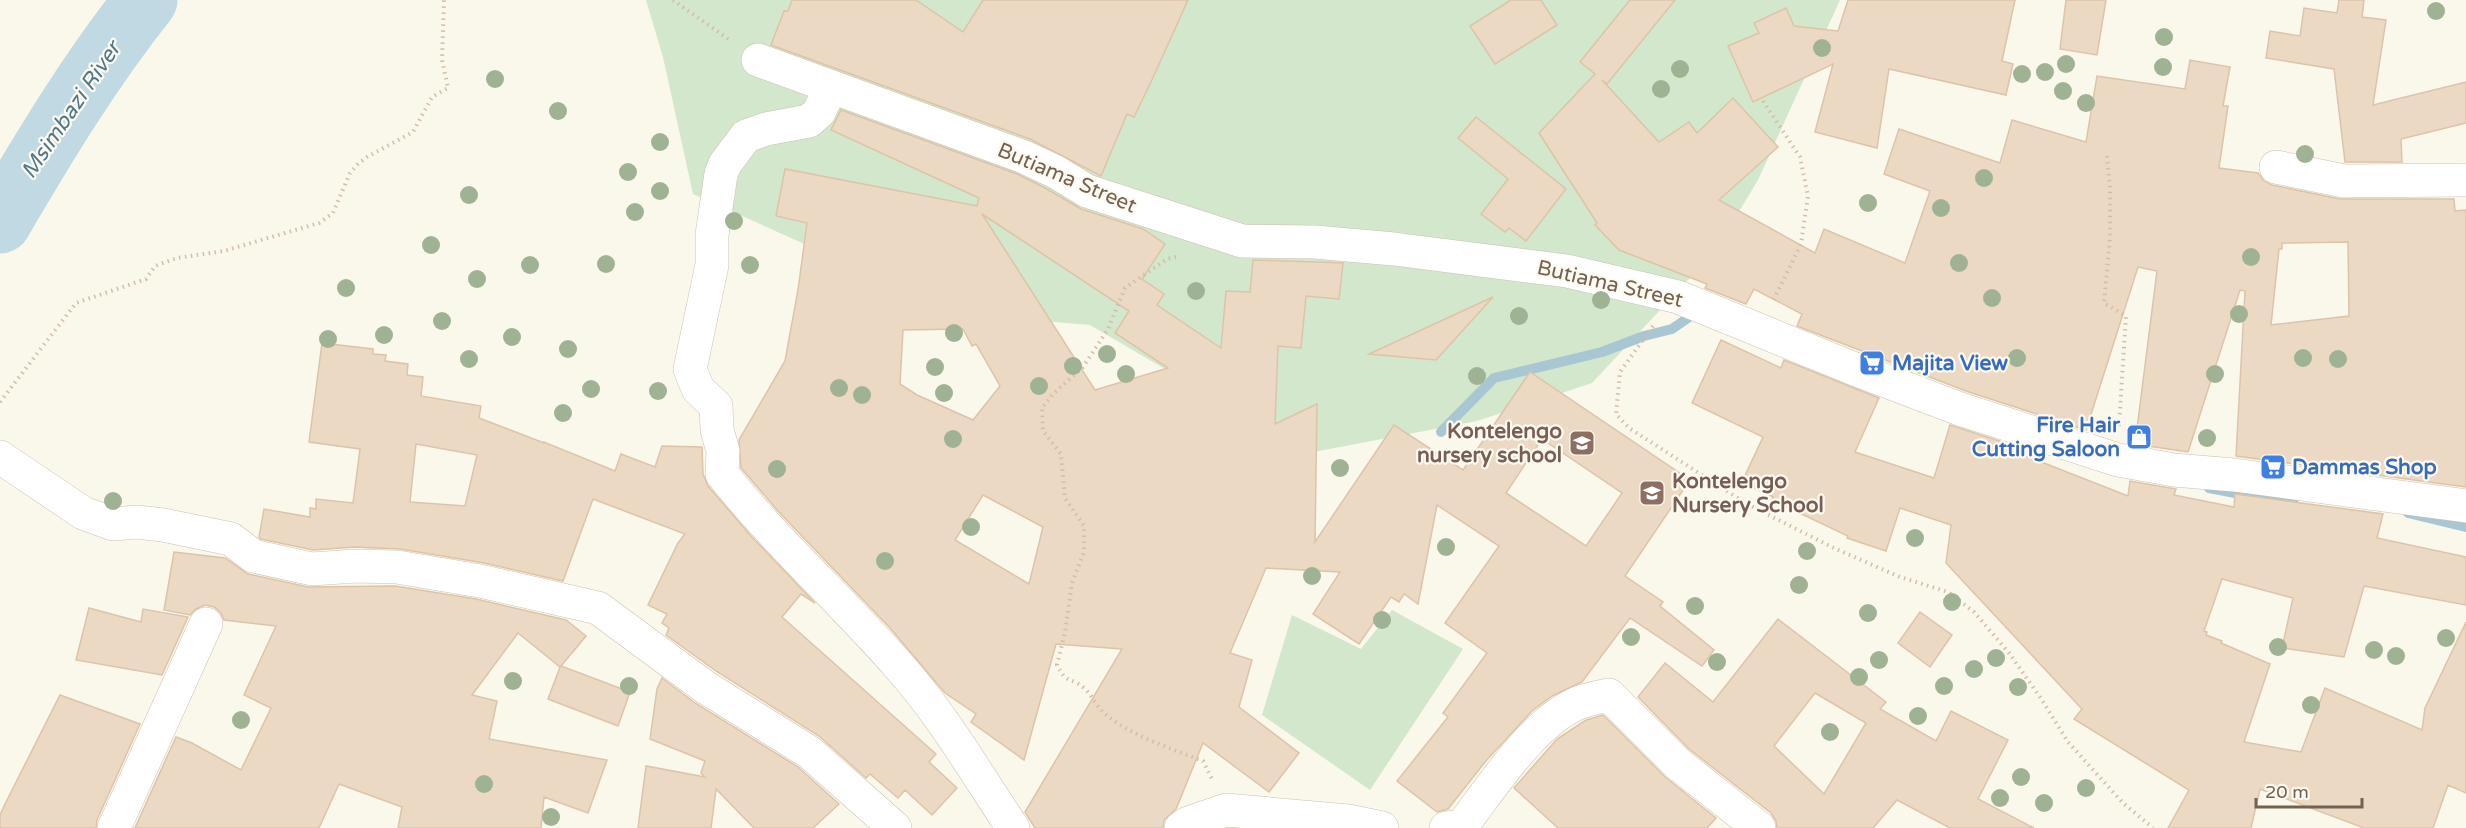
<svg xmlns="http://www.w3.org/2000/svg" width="2466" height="828" viewBox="0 0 2466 828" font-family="'Varela Round',sans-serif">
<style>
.green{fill:#d2e7cb}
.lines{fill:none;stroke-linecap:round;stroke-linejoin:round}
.stream{stroke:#a9c6d3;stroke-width:10}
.river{stroke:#c1d9e2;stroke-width:63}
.building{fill:#ebd9c4;stroke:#ddc4a8;stroke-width:1.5;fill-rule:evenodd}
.street-casing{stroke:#ccc1b2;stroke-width:34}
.path{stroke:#d2bea9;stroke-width:4;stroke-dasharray:1.5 4.5;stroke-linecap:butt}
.street{stroke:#fff;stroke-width:33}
.tree{fill:#9fb394}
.labels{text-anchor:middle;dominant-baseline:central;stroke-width:4.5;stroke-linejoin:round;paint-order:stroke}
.street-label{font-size:21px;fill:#736251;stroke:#fdfaf1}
.shop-label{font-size:21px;font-weight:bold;fill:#366cbe;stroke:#fdfaf1;text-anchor:start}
.education-label{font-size:21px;font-weight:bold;fill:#785e54;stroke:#fdfaf1;text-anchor:end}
.water-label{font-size:22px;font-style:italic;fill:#50788a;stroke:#fdfaf1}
</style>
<rect width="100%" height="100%" fill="#faf7eb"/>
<!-- green -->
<g class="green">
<path d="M646,0H1840L1758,180L1715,251L1592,383L1477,421L1308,453L1090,325L961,314L693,194L663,57Z"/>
<path d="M1392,610L1463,649L1370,790L1262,715L1292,615L1361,649Z"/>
</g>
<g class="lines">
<!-- stream -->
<g class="stream">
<path d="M1441,432L1494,378L1602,352L1644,336L1672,329L1698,311"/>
<path d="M2209,488L2251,496L2294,499"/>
<path d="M2408,513L2466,527"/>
</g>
<!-- river -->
<path class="river" d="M0,222C45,145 91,69 146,0"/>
</g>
<!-- building -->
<g class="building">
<path d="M792,0H916L963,32L983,0H1188L1151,82L1134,117L1127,114L1101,176L1030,139L771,45L784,11H788Z"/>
<path d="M1511,0H1541L1557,25L1495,64L1470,26Z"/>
<path d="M1630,0H1675L1607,84L1602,80L1659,142L1689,122L1697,133L1733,98L1778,147L1719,200L1815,253L1824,229L1905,263L1930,191L1884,174L1899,129L2000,163L2012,120L2086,142L2097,76L2185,89L2190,60L2230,67L2223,106H2228L2219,168L2258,173L2264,181L2272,185L2340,199H2454L2455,211L2466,210V487L2236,456L2245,291L2240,290L2188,452L2135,444L2157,271L2138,267L2086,430L1966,391L1797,326L1802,314L1754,289L1746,304L1705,288L1707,284L1619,250L1595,225L1597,223L1539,133L1595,74L1580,62ZM2348,242L2349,316L2271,325L2279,249H2282V243Z"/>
<path d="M1848,0H2015L2002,61L2013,64L2006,95L1889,69L1877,148L1815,132L1833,64L1753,102L1728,46L1759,33L1754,23L1786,8L1794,26L1838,31Z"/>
<path d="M2066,0H2106L2097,55L2060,49Z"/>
<path d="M2339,0H2364L2362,17L2386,20L2373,105L2466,82V123L2401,139L2402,162H2345L2334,69L2266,58L2270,31L2300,36L2304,8L2337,13Z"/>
<path d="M841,110L1017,174L1047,189L1081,209L1143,229L1165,244L1142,279L1164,294L1157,305L1221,348L1226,291L1250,292L1253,260L1343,263L1339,299L1306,296L1301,348L1278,346L1275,424L1317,404L1315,542L1394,425L1463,470L1530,372L1690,480L1625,576L1663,602L1660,606L1714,650L1702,666L1630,618L1582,682L1552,696L1532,711L1485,762L1448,809L1437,812L1397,781L1448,717L1443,713L1487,653L1445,623L1499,546L1437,505L1418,604L1404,594L1399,602L1391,597L1359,644L1313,614L1340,572L1266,568L1230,653L1252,660L1239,707L1299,753L1269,792L1203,743L1176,809L1164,820L1163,828H1035L1025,812L1122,649L1056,644L1024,760L971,722L976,714L945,693L890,628L778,511L741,468L739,440L785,361L798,290L807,223L776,216L785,169L977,206L979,198L831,130ZM982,214L1129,311L1115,333L1168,368L1095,390ZM963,329L972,346L976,344L1000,386L973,420L917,395L900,384L903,330ZM1542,439L1622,493L1586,546L1506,493ZM983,495L1043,527L1029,584L955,540Z"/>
<path d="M1476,117L1566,189L1526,241L1509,228L1505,232L1481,214L1508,179L1458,138Z"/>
<path d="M1493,297L1436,360L1369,354Z"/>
<path d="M1721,340L1781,368L1784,360L1879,398L1855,452L1934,478L1950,425L2018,447L2008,449L2128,496L2130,481L2176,489L2174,495L2234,507L2235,494L2383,514L2377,538L2466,557V605L2364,586L2344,657L2282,648L2293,598L2222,579L2204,631L2207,632L2206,635L2222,641L2221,643L2270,664L2244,742L2301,752L2325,688L2422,730L2425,708L2466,622V793L2448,785L2433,828H2364L2260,789L2251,828H2168L2189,790L2074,719L2082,709L1946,563L1951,525L1900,508L1886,551L1847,538L1848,536L1772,500L1773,497L1742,482L1763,437L1692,403Z"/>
<path d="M322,343L373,349V354L386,355L385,361L408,364L407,375L423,377L421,396L481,406L479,418L544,443V442L615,471L621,454L655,467L662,446L702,447L703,474L708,486L751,536L815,603L801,594L782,617L936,754L929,762L957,788L932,815L905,790L898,798L870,774L866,778L819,736L716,671L666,635L669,628L662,623L667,614L648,605L678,543L685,534L593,499L563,581L484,563L400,549L354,547L313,550L261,539L259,537L264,509L310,517V508L316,509V499L353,503L360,449L309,442ZM416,444L477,455L465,506L410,502Z"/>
<path d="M174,552L225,558L248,574L308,587L395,586L476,599L566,620L586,636L561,666L630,692L618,726L548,699L560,667L518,633L472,695L497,701L489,739L607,760L588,813L544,797L541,828H398L402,807L339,784L319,828H135L176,737L192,743L241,770L271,708L244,695L276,626L224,620L221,613L214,607L205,605L196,609L190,615L164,610Z"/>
<path d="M89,608L141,622L143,609L188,617L162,675L76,660Z"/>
<path d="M1920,612L1952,635L1930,667L1898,643Z"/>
<path d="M1778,619L1886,702L1880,709L1936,741L1951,711L2008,740L1978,799L2034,828H1950L1897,800L1873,828H1777L1776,821L1771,813L1689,749L1638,697L1665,663L1713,702ZM1815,693L1866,723L1824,794L1774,746Z"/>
<path d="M662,678L695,703L798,767L839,804L813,828H754L716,789L711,828H638L646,766L705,777L701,773L705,761L650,739L657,689Z"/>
<path d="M60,695L140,724L97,820L96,828H0V815L4,806Z"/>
<path d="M1603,715L1664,776L1716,818L1707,828H1558L1514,788L1557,739L1586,720Z"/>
</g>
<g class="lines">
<!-- street casing -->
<g class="street-casing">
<g id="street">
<path d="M758,60L1024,157L1056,172L1087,191L1242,241L1315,242L1394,249L1567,271L1678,297L1852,368L1960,409L2118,460L2174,470L2234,475L2466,506"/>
<path d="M831,87L819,112L809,121L766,129L746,136L725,164L721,174L712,235V265L690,369L698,389L716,406L717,430L723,451L722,474C777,543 840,599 898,665C942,714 976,773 1013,828"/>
<path d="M2276,167L2344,181L2466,180"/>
<path d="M0,457L83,513L113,524L137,522L163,525L231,539L253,556L312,569L355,566L397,567L480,581L598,608L705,687L809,752L895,828"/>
<path d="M114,828L206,624"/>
<path d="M1181,828L1188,823L1226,810L1348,821L1382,828"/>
<path d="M1446,828L1462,826C1491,788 1533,722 1578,703C1588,699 1599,697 1609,695L1677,763L1759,828"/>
</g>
</g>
<!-- path -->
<g class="path">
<path d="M673,0L731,41"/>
<path d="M1763,101L1800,157L1808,196L1801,244L1774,299"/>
<path d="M2107,156L2110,188V238L2104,303L2126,316L2119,426"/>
<path d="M1176,257L1167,259L1125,288L1108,329L1083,367L1053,394L1042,408L1043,431L1061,454L1065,498L1084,526V552L1072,583L1065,632L1057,665C1067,685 1070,676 1084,688C1092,695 1096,706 1104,713C1129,735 1172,749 1203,761L1212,779"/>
<path d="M1653,326L1620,372L1616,414L1629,428L1747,504L1836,549L1900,577L1948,592L1974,612L2009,653L2040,697L2068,742L2123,803L2153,828"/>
<path d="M0,402L76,303L146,279L155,266L177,258L224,251L319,223L333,213L350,173L358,164L367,157L413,132L432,97L448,88L442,60L444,0"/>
</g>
<!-- street -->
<use href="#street" class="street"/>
</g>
<!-- trees -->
<g class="tree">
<circle cx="2436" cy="11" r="9"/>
<circle cx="2164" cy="37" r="9"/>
<circle cx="1822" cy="48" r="9"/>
<circle cx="2066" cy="64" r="9"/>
<circle cx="2163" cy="67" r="9"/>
<circle cx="1680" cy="69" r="9"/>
<circle cx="2045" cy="72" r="9"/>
<circle cx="2022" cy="74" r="9"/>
<circle cx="495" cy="79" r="9"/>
<circle cx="1661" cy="89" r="9"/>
<circle cx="2063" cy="91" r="9"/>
<circle cx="2086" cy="103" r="9"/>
<circle cx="558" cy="111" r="9"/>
<circle cx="660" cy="142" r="9"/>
<circle cx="2305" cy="154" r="9"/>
<circle cx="628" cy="172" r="9"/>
<circle cx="1984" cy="178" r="9"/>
<circle cx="660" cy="191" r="9"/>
<circle cx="469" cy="195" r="9"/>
<circle cx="1868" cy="203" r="9"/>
<circle cx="1941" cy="208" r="9"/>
<circle cx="635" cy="212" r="9"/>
<circle cx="734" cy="221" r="9"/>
<circle cx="431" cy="245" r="9"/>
<circle cx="2251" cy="257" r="9"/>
<circle cx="1959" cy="263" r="9"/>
<circle cx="606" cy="264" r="9"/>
<circle cx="530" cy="265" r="9"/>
<circle cx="750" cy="265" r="9"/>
<circle cx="477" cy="279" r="9"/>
<circle cx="346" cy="288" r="9"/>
<circle cx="1196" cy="291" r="9"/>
<circle cx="1992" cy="298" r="9"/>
<circle cx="1601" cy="300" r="9"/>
<circle cx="2239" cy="314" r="9"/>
<circle cx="1519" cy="316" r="9"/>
<circle cx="442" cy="321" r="9"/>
<circle cx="954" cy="333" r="9"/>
<circle cx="384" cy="335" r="9"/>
<circle cx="512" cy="337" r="9"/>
<circle cx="328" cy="339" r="9"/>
<circle cx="568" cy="349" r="9"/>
<circle cx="1107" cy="354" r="9"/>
<circle cx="2017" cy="358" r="9"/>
<circle cx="2303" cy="358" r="9"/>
<circle cx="469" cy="359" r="9"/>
<circle cx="2338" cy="359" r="9"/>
<circle cx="1073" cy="366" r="9"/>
<circle cx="935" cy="367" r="9"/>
<circle cx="1126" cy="374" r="9"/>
<circle cx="2215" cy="374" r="9"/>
<circle cx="1477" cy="376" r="9"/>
<circle cx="1039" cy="386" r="9"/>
<circle cx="839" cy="388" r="9"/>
<circle cx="591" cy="389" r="9"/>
<circle cx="658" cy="391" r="9"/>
<circle cx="944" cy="393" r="9"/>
<circle cx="862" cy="395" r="9"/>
<circle cx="563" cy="413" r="9"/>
<circle cx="2207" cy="438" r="9"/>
<circle cx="953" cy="439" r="9"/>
<circle cx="1340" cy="468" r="9"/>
<circle cx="777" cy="469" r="9"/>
<circle cx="113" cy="501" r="9"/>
<circle cx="971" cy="527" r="9"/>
<circle cx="1915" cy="538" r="9"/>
<circle cx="1446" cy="547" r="9"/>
<circle cx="1807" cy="551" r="9"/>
<circle cx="885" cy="561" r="9"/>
<circle cx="1312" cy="576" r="9"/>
<circle cx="1799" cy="585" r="9"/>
<circle cx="1952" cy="602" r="9"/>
<circle cx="1695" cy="606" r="9"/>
<circle cx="1868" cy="613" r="9"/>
<circle cx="1382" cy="620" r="9"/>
<circle cx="1631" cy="637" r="9"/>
<circle cx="2446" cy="638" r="9"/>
<circle cx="2278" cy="647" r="9"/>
<circle cx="2374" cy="650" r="9"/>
<circle cx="2396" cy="656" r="9"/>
<circle cx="1996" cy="658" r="9"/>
<circle cx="1879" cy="660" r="9"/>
<circle cx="1717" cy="662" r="9"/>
<circle cx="1974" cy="669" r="9"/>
<circle cx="1859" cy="677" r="9"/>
<circle cx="513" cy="681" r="9"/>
<circle cx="629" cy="686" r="9"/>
<circle cx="1944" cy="686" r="9"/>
<circle cx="2018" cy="687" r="9"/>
<circle cx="2311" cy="705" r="9"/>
<circle cx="1918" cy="716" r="9"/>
<circle cx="241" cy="720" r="9"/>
<circle cx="1830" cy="732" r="9"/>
<circle cx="2021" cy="777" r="9"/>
<circle cx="484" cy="784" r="9"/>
<circle cx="2086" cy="788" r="9"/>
<circle cx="2000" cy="798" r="9"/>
<circle cx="2044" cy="803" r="9"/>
<circle cx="551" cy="817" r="9"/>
</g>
<!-- icons -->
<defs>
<g id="supermarket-square" transform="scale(1.35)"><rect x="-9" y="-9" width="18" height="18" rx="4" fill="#3f7fe0" stroke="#fdfaf1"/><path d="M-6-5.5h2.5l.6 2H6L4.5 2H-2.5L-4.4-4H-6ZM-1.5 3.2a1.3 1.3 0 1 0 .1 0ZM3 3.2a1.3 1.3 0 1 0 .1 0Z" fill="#fff"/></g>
<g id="shop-square" transform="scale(1.35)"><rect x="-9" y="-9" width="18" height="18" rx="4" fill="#3f7fe0" stroke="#fdfaf1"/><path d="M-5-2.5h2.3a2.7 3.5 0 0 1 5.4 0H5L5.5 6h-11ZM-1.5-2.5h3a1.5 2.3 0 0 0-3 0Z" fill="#fff"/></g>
<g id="school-square" transform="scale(1.35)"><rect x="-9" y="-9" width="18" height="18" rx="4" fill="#8d6e63" stroke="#fdfaf1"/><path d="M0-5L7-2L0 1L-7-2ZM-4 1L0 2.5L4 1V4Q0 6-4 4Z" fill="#fff"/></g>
</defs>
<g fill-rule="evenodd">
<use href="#supermarket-square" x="1872" y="363"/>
<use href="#shop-square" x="2139" y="437"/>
<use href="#school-square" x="1582" y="443"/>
<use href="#supermarket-square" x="2273" y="467"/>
<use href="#school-square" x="1652" y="493"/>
</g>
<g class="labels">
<!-- street labels -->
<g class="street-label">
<text transform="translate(1067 178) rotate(23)">Butiama Street</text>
<text transform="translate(1610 284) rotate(13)">Butiama Street</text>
</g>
<!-- shop labels -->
<g class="shop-label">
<text x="1892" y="363">Majita View</text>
<text x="2120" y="425" text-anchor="end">Fire Hair<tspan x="2120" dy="24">Cutting Saloon</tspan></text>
<text x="2292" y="467">Dammas Shop</text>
</g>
<!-- education labels -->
<g class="education-label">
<text x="1562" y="431">Kontelengo<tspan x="1562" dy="24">nursery school</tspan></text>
<text x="1672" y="481" text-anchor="start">Kontelengo<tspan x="1672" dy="24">Nursery School</tspan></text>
</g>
<!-- water labels -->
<g class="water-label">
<text transform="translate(71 110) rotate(-56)">Msimbazi River</text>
</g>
</g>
<!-- scale -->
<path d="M2256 798v9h106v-9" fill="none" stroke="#736251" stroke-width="3"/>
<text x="2265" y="798" font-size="18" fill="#736251" stroke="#fdfaf1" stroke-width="4.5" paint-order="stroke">20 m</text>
</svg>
